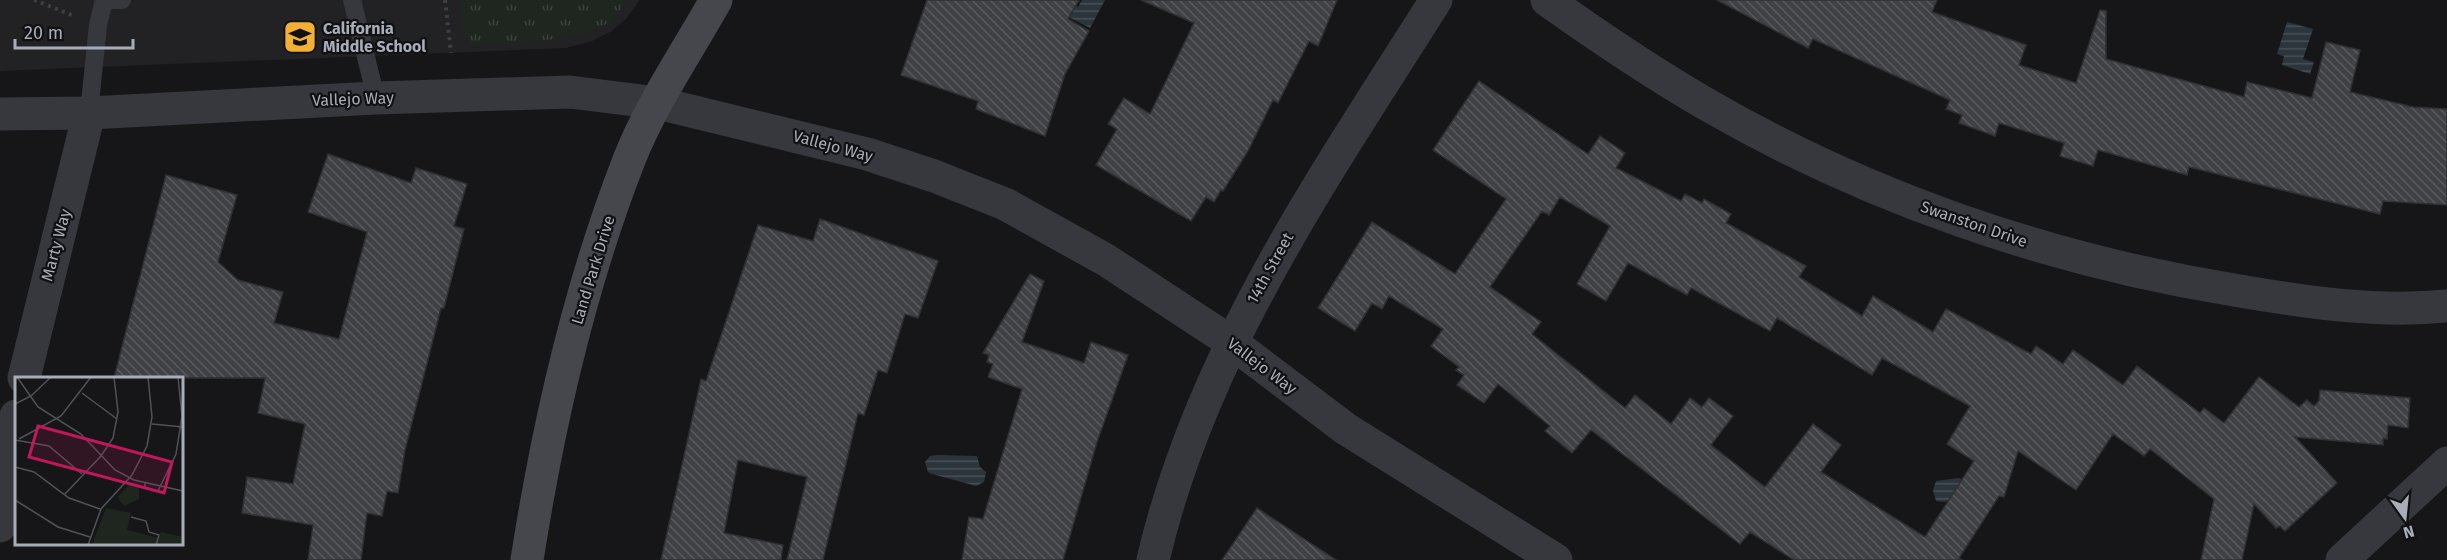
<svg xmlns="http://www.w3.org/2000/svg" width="2447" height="560" viewBox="0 0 2447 560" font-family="'Fira Sans',sans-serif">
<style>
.built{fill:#222225}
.grass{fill:url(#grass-tufts)}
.water{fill:url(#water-rules)}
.building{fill:url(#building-back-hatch);stroke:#303034;stroke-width:1.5;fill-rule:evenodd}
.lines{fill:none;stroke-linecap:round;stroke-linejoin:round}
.path{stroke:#3d3f44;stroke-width:4;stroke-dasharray:3 4.5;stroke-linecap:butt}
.service{stroke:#37383d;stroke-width:18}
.minor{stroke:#37383d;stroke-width:33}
.tertiary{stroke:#37383d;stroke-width:33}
.secondary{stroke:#45474d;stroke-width:33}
.labels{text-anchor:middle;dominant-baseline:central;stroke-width:4.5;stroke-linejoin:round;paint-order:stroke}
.poi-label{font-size:16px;font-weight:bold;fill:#a8adb8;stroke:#111113;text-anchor:start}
.street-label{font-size:16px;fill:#a8adb8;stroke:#111113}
.inset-road{fill:none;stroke:#505258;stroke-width:1.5}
.view{fill:#c2185b;fill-opacity:0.15;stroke:#c2185b;stroke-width:3}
.inset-edge{fill:none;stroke:#a8adb8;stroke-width:3}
</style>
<defs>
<pattern id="grass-tufts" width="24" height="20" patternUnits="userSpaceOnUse" patternTransform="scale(1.5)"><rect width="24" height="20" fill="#1e261f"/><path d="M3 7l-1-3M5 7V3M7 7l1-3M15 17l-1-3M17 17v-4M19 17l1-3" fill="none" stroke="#3c433d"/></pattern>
<pattern id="water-rules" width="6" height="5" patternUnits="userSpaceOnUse" patternTransform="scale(1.5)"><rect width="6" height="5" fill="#2c353c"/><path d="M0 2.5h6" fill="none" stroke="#485056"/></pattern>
<pattern id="building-back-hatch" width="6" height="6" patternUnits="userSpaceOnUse" patternTransform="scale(1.5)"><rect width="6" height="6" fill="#404145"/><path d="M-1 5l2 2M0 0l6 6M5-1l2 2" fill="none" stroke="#595a5e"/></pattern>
</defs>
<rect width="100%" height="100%" fill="#161618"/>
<!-- built -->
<path class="built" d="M0,0H640L626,19L612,31L592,41L566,48L0,71Z"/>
<!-- grass -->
<path class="grass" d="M462,0H623L625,4L609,23L572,38L474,45L463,30Z"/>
<!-- water -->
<g class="water">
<path d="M1067,0L1078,7L1082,0H1105L1090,28L1059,12Z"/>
<path d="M2287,22L2313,29L2303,59L2314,62L2310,74L2282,65L2284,56L2277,54Z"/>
<path d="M937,455L977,456L980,467L986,472L984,482L976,486L932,474L928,472L925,462L930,456Z"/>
<path d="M1959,478L1963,480C1956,493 1953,505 1936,501L1933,490L1936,481Z"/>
</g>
<!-- building -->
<g class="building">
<path d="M927,0H1079L1068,19L1089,31L1065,74L1045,136L976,109L978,101L901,75Z"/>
<path d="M1141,0H1337L1318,46L1309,41L1278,103L1273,100L1248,151L1223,191L1221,190L1214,202L1206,197L1191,221L1096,165L1117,129L1108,124L1124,98L1150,114L1194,23Z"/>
<path d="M1717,0H1937L1932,12L2026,45L2019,65L2076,83L2100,10L2106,11V59L2244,97L2247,82L2312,98L2326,42L2360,50L2350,92L2413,107L2447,109V205L2383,201L2380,214L2189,167L2187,175L2098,150L2093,166L2060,156L2064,143L1999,123L1995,136L1959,123L1962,115L1946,109L1950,100L1813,39L1808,48Z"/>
<path d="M1479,81L1588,154L1600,136L1625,153L1616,168L1681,201L1685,194L1702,203L1704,199L1731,214L1726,223L1806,266L1799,277L1862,316L1873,296L1933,332L1946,309L2031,354L2036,346L2063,364L2073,350L2123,385L2137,366L2200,413L2204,408L2224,423L2259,377L2299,407L2307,400L2314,406L2319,401L2320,390L2410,398L2408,428L2388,425L2387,439L2383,438V445L2295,437L2337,483L2285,531L2280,526L2276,528L2254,504L2242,560H2201L2214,499L2150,449L2144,456L2113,434L2076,490L2018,451L2004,497L1999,496L1959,558L1962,560H1794L1750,532L1740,544L1591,430L1572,453L1545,431L1550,426L1498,384L1484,403L1457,385L1464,375L1456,370L1459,367L1431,346L1443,329L1389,296L1382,309L1372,303L1355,331L1318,308L1372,222L1455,274L1506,199L1433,150ZM1560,197L1610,226L1577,284L1606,301L1628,263L1687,295L1691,288L1770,331L1777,318L1872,375L1882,358L1970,406L1947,444L1974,461L1925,537L1821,472L1841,445L1813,424L1765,487L1711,445L1733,416L1709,398L1702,407L1690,398L1671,424L1635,395L1625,408L1532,334L1541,322L1490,287L1542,211L1549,215Z"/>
<path d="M328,154L411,183L416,168L467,184L454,226L464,229L444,308H441L405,450L398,493L387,491L382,516L367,513L361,560H308L313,525L242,513L247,477L293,484L305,424L258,413L265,378H114L166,175L237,195L218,262L238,280L283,292L274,323L339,339L367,232L308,212Z"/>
<path d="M820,219L938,261L918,318L905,314L887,373L878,370L864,415L858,413L823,560H787L807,477L738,460L724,533L783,545L781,560H661L701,379L706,381L758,225L813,241Z"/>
<path d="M1030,274L1044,281L1022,342L1084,363L1091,342L1128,355L1097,442L1063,560H962L969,517L983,519L1022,389L988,377L993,364L987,362L989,355L983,353Z"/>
<path d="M1257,508L1336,560H1222Z"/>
</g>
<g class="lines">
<!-- path -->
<g class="path">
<path d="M34,0L72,15"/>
<path d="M445,0L451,53"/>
</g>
<!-- service -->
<g class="service">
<path d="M352,0L376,98"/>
<path d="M89,113L98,25L103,4L110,0H122"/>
</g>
<!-- minor -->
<g class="minor">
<path d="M1547,0C1599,37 1651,72 1706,104C1868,198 2050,260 2234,290C2304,302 2376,313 2447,306"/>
<path d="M24,378L89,113"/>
<path d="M0,526L16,416"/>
<path d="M1153,560C1201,353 1324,177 1436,0"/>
<path d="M2342,560L2447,463"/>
</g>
<!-- tertiary -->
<path class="tertiary" d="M0,114L89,113L376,98L570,92L658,103L867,154L934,176L1005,204L1106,260L1231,342L1346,429L1556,560"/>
<!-- secondary -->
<path class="secondary" d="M527,560C548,425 579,288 629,160C651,104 687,52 716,0"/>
</g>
<!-- icons -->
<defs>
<g id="school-square" transform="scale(1.725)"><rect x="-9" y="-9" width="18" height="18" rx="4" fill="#f2b134" stroke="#111113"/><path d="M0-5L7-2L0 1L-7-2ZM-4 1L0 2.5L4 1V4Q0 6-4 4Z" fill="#111"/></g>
</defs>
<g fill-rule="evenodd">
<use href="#school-square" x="300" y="37"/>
</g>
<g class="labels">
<!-- poi labels -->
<g class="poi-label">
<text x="323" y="28">California<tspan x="323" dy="18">Middle School</tspan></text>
</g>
<!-- street labels -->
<g class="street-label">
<text transform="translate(353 99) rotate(-2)">Vallejo Way</text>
<text transform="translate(833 146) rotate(15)">Vallejo Way</text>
<text transform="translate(1974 224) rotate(19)">Swanston Drive</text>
<text transform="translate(56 245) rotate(-75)">Marty Way</text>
<text transform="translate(1270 268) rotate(-61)">14th Street</text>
<text transform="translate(593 270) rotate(-73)">Land Park Drive</text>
<text transform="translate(1262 366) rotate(37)">Vallejo Way</text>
</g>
</g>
<!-- overview -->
<g transform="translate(15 377)">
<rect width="168" height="168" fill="#161618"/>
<path d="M116,106L124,107V122L109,129L102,120Z" fill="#1e261f"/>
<path d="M91,131L116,136L112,153L144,161L146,155L168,160L167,168H77Z" fill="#1e261f"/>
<path class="inset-road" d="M2,0L23,30L66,57L100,93L119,103L168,114M67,16L102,42M0,27L16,19L36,0M137,47L168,50M4,62L46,39L76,0M0,63L34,69L67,97M0,90L19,95L54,121L85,132M130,105V111L143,114L161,77L167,39L163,0M49,118L86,79L98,61L103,35L99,0M0,123L43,150L75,160M116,140L131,144L134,155L144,158L141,168M73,168L86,132L117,98L132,69L137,40L133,0"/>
<path class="view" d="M23,49L157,85L149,116L14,80Z"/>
<rect width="168" height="168" class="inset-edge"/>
</g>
<!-- north arrow -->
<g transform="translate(2405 518) rotate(165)" stroke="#111113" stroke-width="4.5" paint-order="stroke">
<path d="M0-4.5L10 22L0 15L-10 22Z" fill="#a8adb8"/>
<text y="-9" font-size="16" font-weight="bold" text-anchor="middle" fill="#a8adb8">N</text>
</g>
<!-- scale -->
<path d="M15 39v9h118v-9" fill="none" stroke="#a8adb8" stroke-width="3"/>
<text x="24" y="39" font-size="18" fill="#a8adb8" stroke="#111113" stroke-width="4.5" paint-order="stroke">20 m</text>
</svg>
